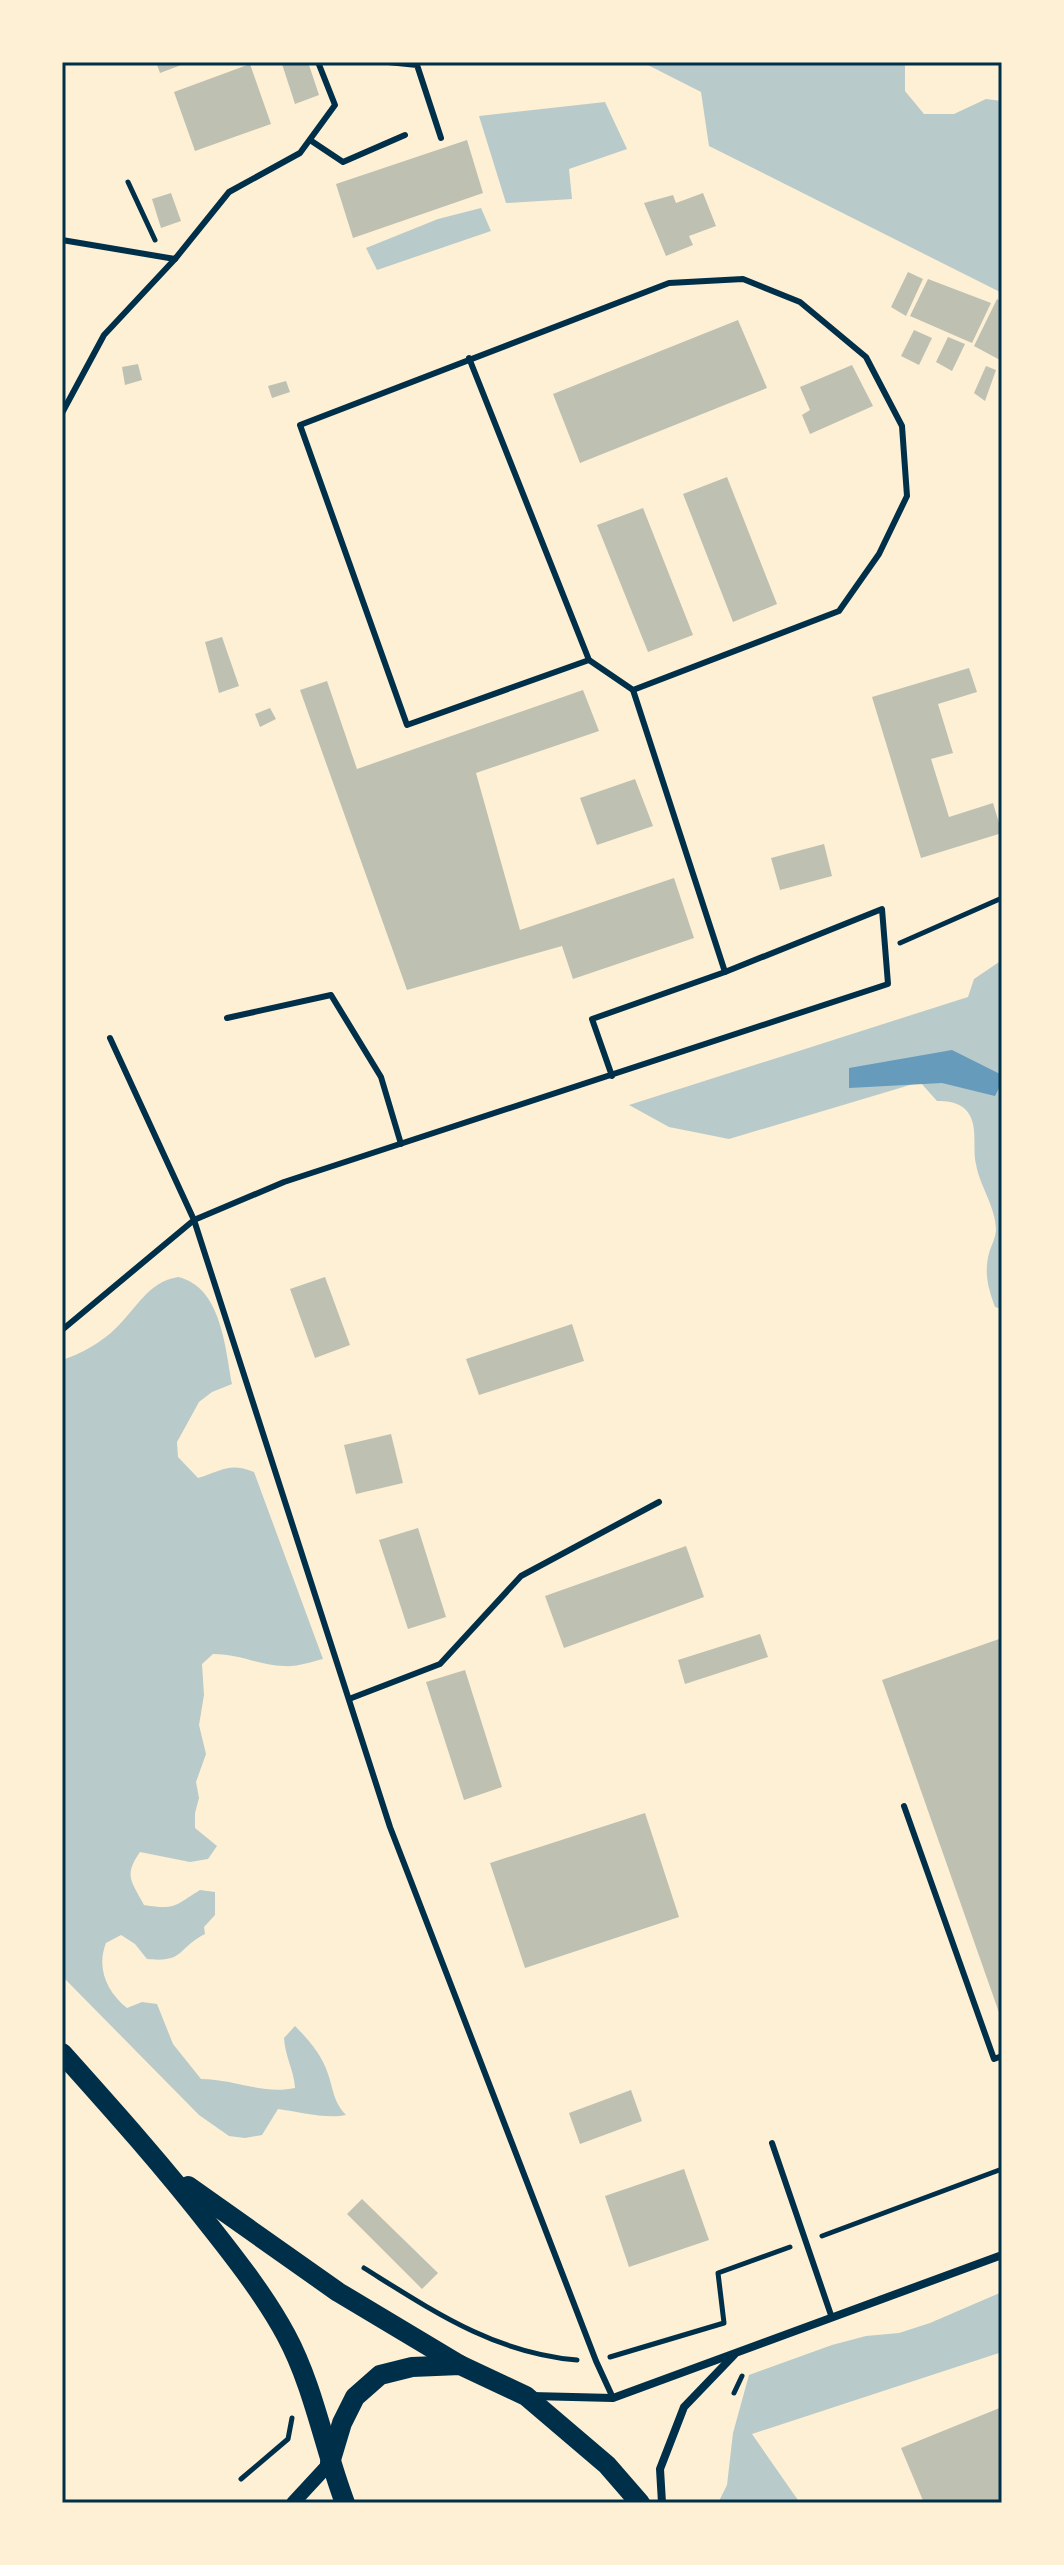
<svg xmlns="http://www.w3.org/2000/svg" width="1064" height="2565" viewBox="0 0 1064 2565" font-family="'Roboto Condensed',sans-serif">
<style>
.green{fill:#b9caca}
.water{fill:#669bbc}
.building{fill:#bec0b2}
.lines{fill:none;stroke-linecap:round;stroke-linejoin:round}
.path{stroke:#003049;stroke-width:5}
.service{stroke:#003049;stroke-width:6}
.minor{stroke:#003049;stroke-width:8}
.tertiary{stroke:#003049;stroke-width:14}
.primary{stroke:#003049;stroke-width:20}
.neatline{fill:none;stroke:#003049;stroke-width:3}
</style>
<rect width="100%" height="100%" fill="#fdf0d5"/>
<!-- green -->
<g class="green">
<path d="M642,62H905V91L924,114H954L986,99L1002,101V293L709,146L701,92Z"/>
<path d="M605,102L627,149L569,169L572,199L506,203L479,116Z"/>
<path d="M481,208L491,231L377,270L366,248L438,219Z"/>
<path d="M1002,960V1309L995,1307C988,1287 984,1274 989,1253C992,1244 996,1237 996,1229C995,1205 980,1187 976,1164C972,1147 979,1124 966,1110C958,1102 948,1101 937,1101L920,1082L729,1139L669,1127L629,1105L968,997L974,979Z"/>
<path d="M178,1277C221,1287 225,1346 232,1384L212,1392L199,1402L177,1442L178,1457L198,1478C222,1471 229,1462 254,1472L323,1659C311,1662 297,1667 284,1666C258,1665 240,1654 213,1654L202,1664L204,1695L199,1725L206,1754L196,1782L199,1798L195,1813V1828L217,1846L208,1859L190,1862L140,1852C123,1876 132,1882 144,1905C176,1910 174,1906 200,1890L215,1892V1915L204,1927L205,1934C177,1948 185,1963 147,1959L135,1944L121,1935L106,1943C96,1968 107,1992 127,2008L142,2002L157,2004L173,2044L201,2079C234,2079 263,2095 295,2088C294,2070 285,2057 284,2038L295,2026C309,2040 322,2055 328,2074C334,2091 333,2101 346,2115C326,2119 299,2112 278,2109L262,2135L245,2138L229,2136L199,2115L62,1976V1360C81,1354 102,1342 116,1328C137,1308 148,1282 178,1277Z"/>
<path d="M1002,2292V2352L752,2434L800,2503H718L727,2485L733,2433L749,2375L832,2345L866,2336L899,2333L930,2323Z"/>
</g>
<!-- water -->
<path class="water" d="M952,1050L1002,1075V1082L995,1096L942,1083L849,1088V1068Z"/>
<!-- building -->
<g class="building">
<path d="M156,62H189L160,73Z"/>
<path d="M289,62H308L319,95L295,104L282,64Z"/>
<path d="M250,64L271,124L195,151L174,92Z"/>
<path d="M467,140L483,193L353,238L336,184Z"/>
<path d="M171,193L181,221L161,228L152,199Z"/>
<path d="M703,193L716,226L689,236L693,245L666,256L644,203L673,195L676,203Z"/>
<path d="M908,272L923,279L906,316L891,307Z"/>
<path d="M928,279L991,303L972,343L910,316Z"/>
<path d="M997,299L1002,302V354L1000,360L974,346Z"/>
<path d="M738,320L767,388L580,463L553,394Z"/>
<path d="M914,330L932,338L919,365L901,356Z"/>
<path d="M948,337L965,344L952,371L936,362Z"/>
<path d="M138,364L142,380L125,385L122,367Z"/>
<path d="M852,365L873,406L810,434L802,415L810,410L800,387Z"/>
<path d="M986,366L996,370L985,401L974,393Z"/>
<path d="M286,381L290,392L272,398L268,386Z"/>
<path d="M727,477L777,604L733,622L683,494Z"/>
<path d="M643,508L693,635L648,652L597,525Z"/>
<path d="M222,637L239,686L219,693L205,642Z"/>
<path d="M969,668L977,692L938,704L953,753L931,759L949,817L993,803L1002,833L921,858L872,697Z"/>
<path d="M327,681L357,769L583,690L599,731L476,773L520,930L674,878L694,938L573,979L562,946L407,990L300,690Z"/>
<path d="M270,708L276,719L260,727L255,714Z"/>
<path d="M635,779L653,826L597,845L580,798Z"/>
<path d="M824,844L832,876L780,890L771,858Z"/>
<path d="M325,1277L350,1345L315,1358L290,1289Z"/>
<path d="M572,1324L584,1361L479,1395L466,1359Z"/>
<path d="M391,1434L403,1483L356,1494L344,1445Z"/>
<path d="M418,1528L446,1617L408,1629L379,1540Z"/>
<path d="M686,1546L704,1597L564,1648L545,1596Z"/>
<path d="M760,1634L768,1657L685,1684L678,1660Z"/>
<path d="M1002,1638V2021L882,1680Z"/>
<path d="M465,1670L502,1787L464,1800L426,1682Z"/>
<path d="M645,1813L679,1917L525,1968L490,1863Z"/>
<path d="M631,2090L642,2121L580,2144L569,2113Z"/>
<path d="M684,2169L709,2240L629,2267L605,2196Z"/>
<path d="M362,2199L438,2273L422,2289L347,2214Z"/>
<path d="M1002,2407V2503H924L901,2448Z"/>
</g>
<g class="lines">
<!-- path -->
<g class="path">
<path d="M128,182L155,240"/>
<path d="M900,943L1002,898"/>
<path d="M822,2236L1002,2169"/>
<path d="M364,2268C433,2311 494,2353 577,2360"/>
<path d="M610,2357L724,2323L718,2273L790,2247"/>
<path d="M734,2393L742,2376"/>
<path d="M241,2479L288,2439L292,2418"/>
</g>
<!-- service -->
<g class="service">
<path d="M388,62L417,65L441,138"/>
<path d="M310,140L343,162L405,135"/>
<path d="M62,240L175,259L229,192L300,153L335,105L318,62"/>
<path d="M469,358L589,660L633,690L725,972"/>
<path d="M62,413L104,335L175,259"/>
<path d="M589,660L407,725L300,425L669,283L743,279L800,302L866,357L902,426L907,496L879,554L839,611L633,690"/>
<path d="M227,1018L331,995L381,1077L401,1144"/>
<path d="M612,1076L592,1019L725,972L882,909L888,984L284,1182L194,1220L390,1827L596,2361L613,2398"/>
<path d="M62,1330L194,1220L110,1038"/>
<path d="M349,1699L440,1664L521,1576L659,1502"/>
<path d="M904,1806L994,2059L1002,2056"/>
<path d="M772,2143L832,2318"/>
</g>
<!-- minor -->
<g class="minor">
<path d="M532,2396L613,2398L1002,2255"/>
<path d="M662,2503L660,2469L684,2407L734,2355"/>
</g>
<!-- tertiary -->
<path class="tertiary" d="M293,2503L330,2463"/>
<!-- primary -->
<g class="primary">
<path d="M62,2053C114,2111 165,2168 213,2230C239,2263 266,2298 286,2335C314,2387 324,2448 345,2503"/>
<path d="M188,2186L338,2292L460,2365"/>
<path d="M330,2463L342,2423L355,2397L380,2375L412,2367L460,2365L526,2396L607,2465L640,2503"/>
</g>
</g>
<!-- border -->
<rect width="1064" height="2565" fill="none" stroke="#fdf0d5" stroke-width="128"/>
<rect x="64" y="64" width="936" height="2437" class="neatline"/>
</svg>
